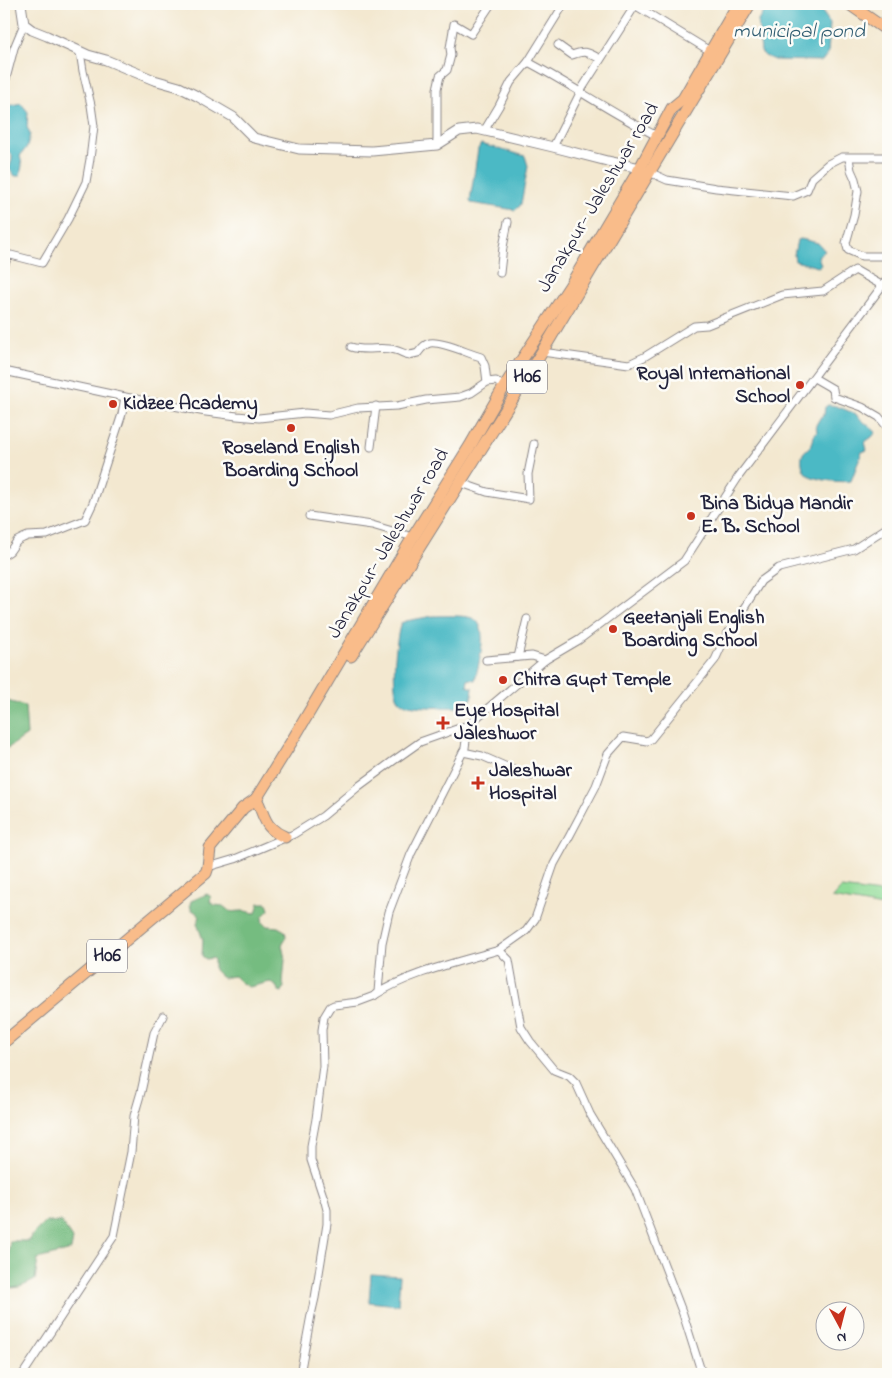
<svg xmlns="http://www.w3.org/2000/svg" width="892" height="1378" viewBox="0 0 892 1378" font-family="'Indie Flower',sans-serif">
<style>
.green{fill:#91dc98;stroke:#5a7f6a}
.forest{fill:#74bc80;stroke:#4b6f5e}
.water{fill:#4bb9c5;stroke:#366e80}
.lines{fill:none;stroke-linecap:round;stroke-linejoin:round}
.minor-casing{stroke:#8a8586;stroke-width:9}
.tertiary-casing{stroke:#8a8586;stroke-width:11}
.primary-casing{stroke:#8a8586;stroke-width:13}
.trunk-casing{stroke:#8a8586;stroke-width:13}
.minor{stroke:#fff;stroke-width:7}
.tertiary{stroke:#fff;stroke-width:9}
.primary{stroke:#f9bc8a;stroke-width:11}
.trunk{stroke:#f9bc8a;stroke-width:11}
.poi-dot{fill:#c8321e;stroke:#fdfcf7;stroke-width:2}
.labels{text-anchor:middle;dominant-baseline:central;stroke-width:5;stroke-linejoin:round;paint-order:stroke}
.shield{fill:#fdfcf7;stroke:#646373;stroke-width:1}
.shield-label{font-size:19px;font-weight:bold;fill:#22223b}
.street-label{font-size:20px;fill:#22223b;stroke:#fdfcf7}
.poi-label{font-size:20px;font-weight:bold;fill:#22223b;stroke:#fdfcf7;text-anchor:start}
.water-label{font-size:21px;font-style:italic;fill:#325e72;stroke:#fdfcf7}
</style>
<rect width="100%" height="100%" fill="#fdfcf7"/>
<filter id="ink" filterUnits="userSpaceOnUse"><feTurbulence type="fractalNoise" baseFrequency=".02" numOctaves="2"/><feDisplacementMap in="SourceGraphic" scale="10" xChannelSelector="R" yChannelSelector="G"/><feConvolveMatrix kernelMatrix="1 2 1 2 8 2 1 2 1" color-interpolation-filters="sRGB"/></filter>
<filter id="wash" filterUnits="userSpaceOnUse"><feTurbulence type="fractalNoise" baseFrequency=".0096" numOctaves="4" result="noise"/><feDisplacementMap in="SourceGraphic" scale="20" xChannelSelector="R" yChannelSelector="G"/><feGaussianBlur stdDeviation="1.12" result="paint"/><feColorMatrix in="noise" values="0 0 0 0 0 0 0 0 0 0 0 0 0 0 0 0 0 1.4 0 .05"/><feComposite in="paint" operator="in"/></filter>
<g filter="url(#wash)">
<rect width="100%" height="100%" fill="#f3e8d0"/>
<!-- green -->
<path class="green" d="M841,888L888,894V908L832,898Z"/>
<!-- forest -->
<g class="forest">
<path d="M4,700L25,706L27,735L8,748L4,746Z"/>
<path d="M207,894L211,897L210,902L214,905L223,906C232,914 233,911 243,911C248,911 252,913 256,913L259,903H267L269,910L263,916L262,921L267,926L278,927L285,931L286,936L282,945L285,959L283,983L284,987L282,992L279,991L275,985L270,982L249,987L240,982L234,976C221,977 226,982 214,970V960L212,958L206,959L202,956L203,940L197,923L200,917L198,914L191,909L190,904L191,901Z"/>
<path d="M45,1222H61L73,1239L71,1250L38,1259L35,1280C25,1285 15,1291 4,1286V1261L8,1257L10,1241H29L33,1234Z"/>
</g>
<!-- water -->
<g class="water">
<path d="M768,4H824L822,7L823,13L830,23L828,54L822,61L774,60L765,56L761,52L758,21Z"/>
<path d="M21,103L28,112L27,127L30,134L27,147L20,156L22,165L20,176H15L9,169L12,160V155L4,148V115L8,106Z"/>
<path d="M481,144L525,156L528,166L521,204L519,207L515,210L471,203L470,201L478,149Z"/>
<path d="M801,239L818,243L825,251L818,256L821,265L818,267L795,261L794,255L797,240Z"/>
<path d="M828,405C838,405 847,411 856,414L858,417L876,432L872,437L865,442L867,450L862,452L851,481C842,483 816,480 808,475C803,472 801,463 802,457C803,448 814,449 814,434L817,432L816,425L820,418L824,415L825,407Z"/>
<path d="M433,616C443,616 463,615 472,618C491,625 478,665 475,680L468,679L467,686L473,688C472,696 472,703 463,707C450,707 411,709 401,702C389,695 396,635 401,623L406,621Z"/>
<path d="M371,1274L400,1276L398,1305L369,1302Z"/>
</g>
</g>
<g filter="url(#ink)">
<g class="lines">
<!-- minor casing -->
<g class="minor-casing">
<g id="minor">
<path d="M633,4L710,51"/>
<path d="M558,45L572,55C585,50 588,52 600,59"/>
<path d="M528,62L564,4"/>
<path d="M4,86L14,48L24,24"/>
<path d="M484,131L499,106L511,82L528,62C572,85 613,114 657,136"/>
<path d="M437,145V89L440,76L447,70L451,55L450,48L454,24L471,34L491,4"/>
<path d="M553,147L583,87L636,4"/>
<path d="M849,158L851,170L855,179L858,191L854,215L846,243L848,250L862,256H888"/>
<path d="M647,171L667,180L716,188L793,196L807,190L812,178L828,164L842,157H888"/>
<path d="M4,252L8,256L4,266"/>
<path d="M8,256L11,255L42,263L68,219L86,182L90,159L94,126L91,105L83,71L80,52"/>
<path d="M500,273L503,247L508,222"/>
<path d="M351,347C365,352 381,346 395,350C406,353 405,357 418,353C421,349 424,344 430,343C442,341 469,354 481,357L485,366L487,382"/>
<path d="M542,352L629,364L644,357L694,326L707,325L782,295L823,291L855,270L883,286"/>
<path d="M4,371L125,397L206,412L237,416L259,418L305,413L329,415L358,408L397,406L426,400L460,397L471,393L487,382L496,381L504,387"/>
<path d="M814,378L833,389L834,397L862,407L879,417L888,428"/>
<path d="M371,447L376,406"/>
<path d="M461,483L487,492L529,499L528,474L534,444"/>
<path d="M309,516L372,525L413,537"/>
<path d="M4,555L10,551L17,541L23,538L28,536L47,535L85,520L93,503L122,414L125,397"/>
<path d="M518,657L527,619"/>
<path d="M486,660L532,656L545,660"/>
<path d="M463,752L482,756L514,770L531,776"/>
<path d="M208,867L235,859L294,834L323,816L359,786L393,761L420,742L468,725L545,660L579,640L684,561L739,476L888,278"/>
<path d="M375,995C411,972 458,962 499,950"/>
<path d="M23,1374L114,1236L131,1152L134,1116L141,1092L154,1033L163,1016"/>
<path d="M300,1374L311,1315L315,1298L327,1224V1210L325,1202L311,1160V1146L316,1119L323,1066L322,1030L324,1017L330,1007L334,1005L358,1002L374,996L378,992L382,943L389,912L411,854L465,748L468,725"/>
<path d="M702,1374L683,1314L635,1189L590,1114L576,1083L569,1076L554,1070L530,1041L521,1027L509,960L499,950L526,931L535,919L554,864L569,837L596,786L608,754L623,737L647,741L651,739L715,660L725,638L761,581L779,568L854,549L888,527"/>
</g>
</g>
<!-- tertiary casing -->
<g class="tertiary-casing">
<path id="tertiary" d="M21,4L24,24L32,30L47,36L88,55L106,60L154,80L179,87L197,96L233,117L254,138L299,149L372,151L437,145L459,131L477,129L553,147L607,161L640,168"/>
</g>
<!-- primary casing -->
<g class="primary-casing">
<path id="primary" d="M849,4L888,31"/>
</g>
<!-- trunk casing -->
<g class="trunk-casing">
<g id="trunk">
<path d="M351,656L542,352L750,4"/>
<path d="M256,799C262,808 263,821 271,828C275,832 280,835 285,837"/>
<path d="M4,1042L206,873L208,867L210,848L243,808L256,799L292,741L413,537L470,446L504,387L570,286L640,168L672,108L683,99L738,4"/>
</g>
</g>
<!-- minor -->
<use href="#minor" class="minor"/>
<!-- tertiary -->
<use href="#tertiary" class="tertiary"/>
<!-- primary -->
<use href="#primary" class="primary"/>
<!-- trunk -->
<use href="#trunk" class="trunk"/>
</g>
</g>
<!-- markers -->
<g class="poi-dot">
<circle cx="800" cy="385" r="5"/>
<circle cx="113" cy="404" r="5"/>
<circle cx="291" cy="428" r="5"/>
<circle cx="691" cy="516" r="5"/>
<circle cx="613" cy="629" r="5"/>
<circle cx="503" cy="680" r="5"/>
<path d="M440.5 715.5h5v5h5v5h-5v5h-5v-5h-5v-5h5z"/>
<path d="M475.5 775.5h5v5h5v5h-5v5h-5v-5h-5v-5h5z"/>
</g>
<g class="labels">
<!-- shield labels -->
<g class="shield">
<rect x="507" y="360.5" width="40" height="33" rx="4"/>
<rect x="87" y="939.5" width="40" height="33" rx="4"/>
</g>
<g class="shield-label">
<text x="527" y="377">H06</text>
<text x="107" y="956">H06</text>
</g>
<!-- street labels -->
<g class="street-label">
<text transform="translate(599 198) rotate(-59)">Janakpur- Jaleshwar road</text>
<text transform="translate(389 544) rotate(-59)">Janakpur- Jaleshwar road</text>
</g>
<!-- poi labels -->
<g class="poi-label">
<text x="790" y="374" text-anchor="end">Royal International<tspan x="790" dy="23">School</tspan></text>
<text x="123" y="404">Kidzee Academy</text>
<text x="291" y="448" text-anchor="middle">Roseland English<tspan x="291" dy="23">Boarding School</tspan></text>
<text x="701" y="504">Bina Bidya Mandir<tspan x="701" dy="23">E. B. School</tspan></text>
<text x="623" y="618">Geetanjali English<tspan x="623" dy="23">Boarding School</tspan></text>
<text x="513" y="680">Chitra Gupt Temple</text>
<text x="454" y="711">Eye Hospital<tspan x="454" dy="23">Jaleshwor</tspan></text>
<text x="489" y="771">Jaleshwar<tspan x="489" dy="23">Hospital</tspan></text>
</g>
<!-- water labels -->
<g class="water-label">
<text x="799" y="32">municipal pond</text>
</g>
</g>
<!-- margin -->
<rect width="892" height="1378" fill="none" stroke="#fdfcf7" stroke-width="20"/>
<!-- north arrow -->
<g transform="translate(840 1326) rotate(173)"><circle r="24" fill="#fdfcf7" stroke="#a5a5ac"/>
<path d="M0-4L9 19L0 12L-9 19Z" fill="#c8321e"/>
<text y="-8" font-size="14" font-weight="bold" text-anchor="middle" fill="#22223b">N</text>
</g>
</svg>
